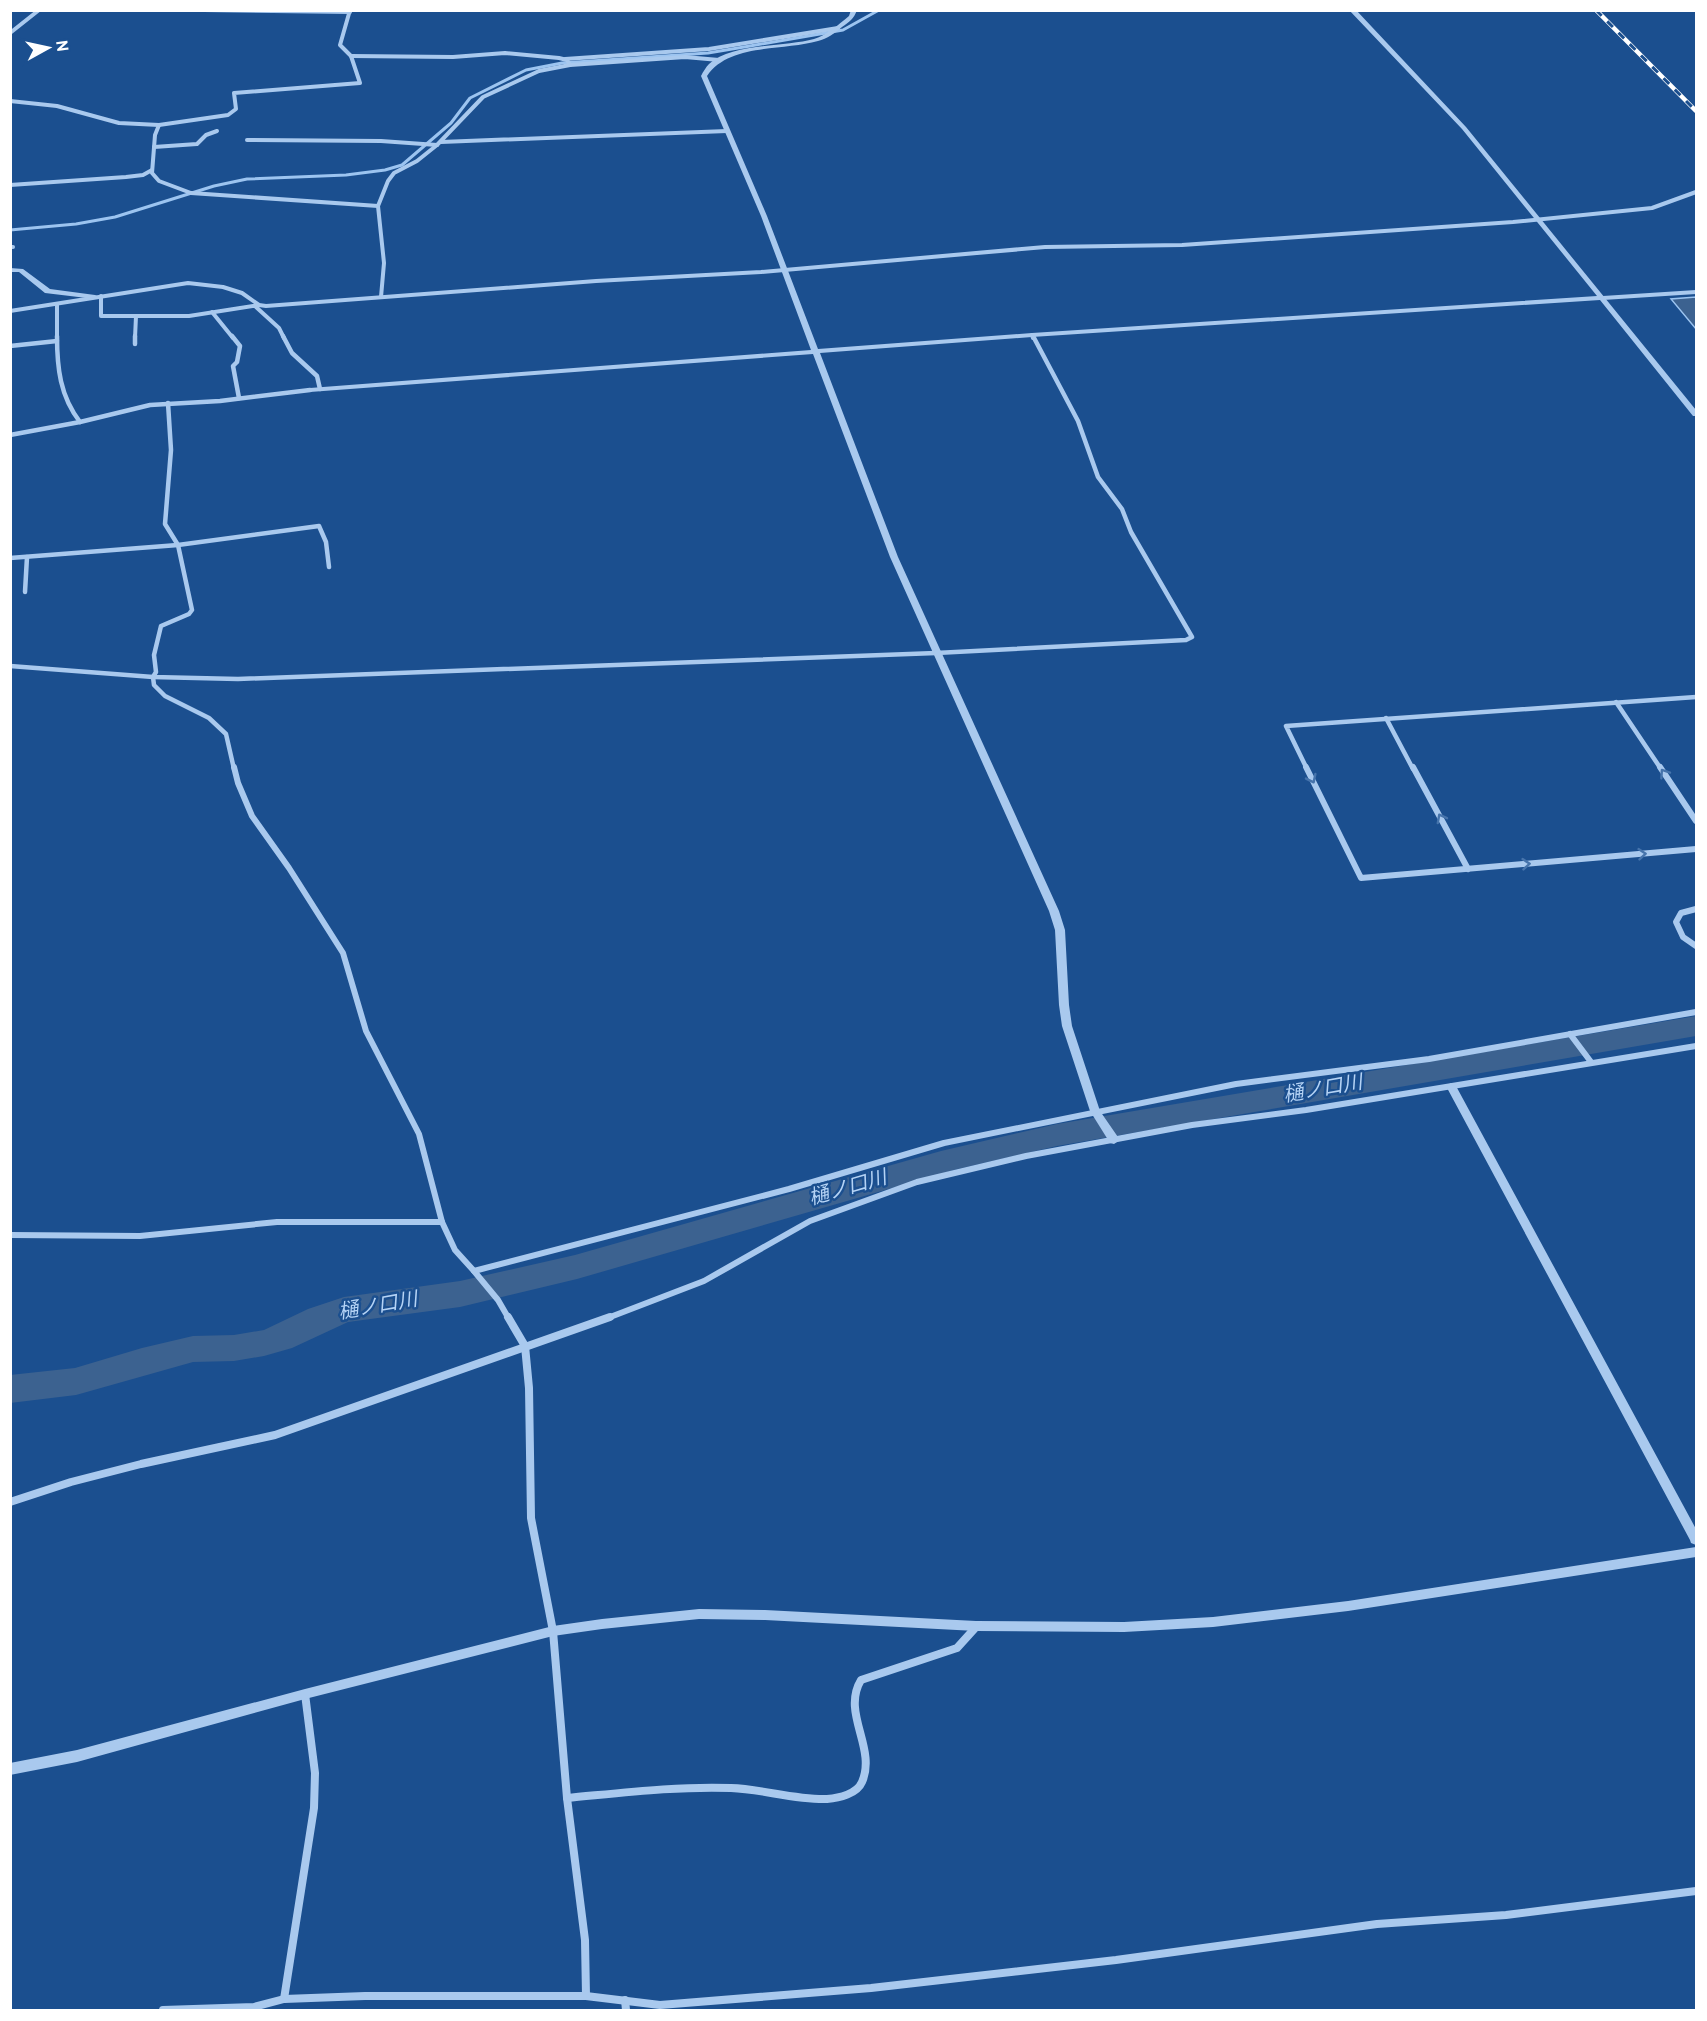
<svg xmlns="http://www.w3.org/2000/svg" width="1707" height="2021" viewBox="0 0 1707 2021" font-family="Overpass,'Noto Sans JP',sans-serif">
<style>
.water{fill:#3c6290;stroke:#9cc4f0;stroke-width:1.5}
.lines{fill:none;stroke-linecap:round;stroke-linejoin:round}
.stream{stroke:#9cc4f0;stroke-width:3}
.river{fill:#3c6290;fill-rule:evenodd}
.minor-far3{stroke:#a9c9ee;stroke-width:4}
.minor-far2{stroke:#a9c9ee;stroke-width:4.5}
.minor-far1{stroke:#a9c9ee;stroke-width:6}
.minor{stroke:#a9c9ee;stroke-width:8}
.tertiary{fill:#a9c9ee;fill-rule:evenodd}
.rail-casing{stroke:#fff;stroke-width:4.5}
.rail{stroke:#1b4f8f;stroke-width:3;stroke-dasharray:8;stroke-linecap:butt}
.oneway{stroke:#4674ac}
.labels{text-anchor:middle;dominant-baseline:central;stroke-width:5;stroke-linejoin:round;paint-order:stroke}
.water-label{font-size:20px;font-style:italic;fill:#b5d3f5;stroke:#1b4f8f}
</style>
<rect width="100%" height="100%" fill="#1b4f8f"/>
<!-- water -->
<path class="water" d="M1696,297V329L1671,299Z"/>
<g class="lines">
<!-- stream -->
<path class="stream" d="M10,230L76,224L115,217L214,186L247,179L346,175L385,170L402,165L451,123L470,98L526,70L562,63L708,53L750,46L843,30L879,10"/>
<!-- river -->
<path class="river" d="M1696,1016V1036L1057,1146L958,1169L577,1279L460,1307L348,1322L292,1348L264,1356L234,1361L193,1362L76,1395L10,1403V1375L75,1368L142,1348L193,1336L234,1335L264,1330L308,1309L344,1297L460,1281L575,1255L941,1151L1057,1124Z"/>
<!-- minor-far3 -->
<g class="minor-far3">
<path d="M204,10L350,12"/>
<path d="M10,33L39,10"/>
<path d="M351,56L453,57L505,53L559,58L567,60L570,65L685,57L719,60"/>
<path d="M565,59L709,49L838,28"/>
<path d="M10,101L57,106L119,123L159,125L228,115L236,109L234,93L360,83L351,56L340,45L350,10"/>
<path d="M159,125L155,135L152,173L159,181L191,193L378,206"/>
<path d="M247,140L381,141L437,145"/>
<path d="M441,142L727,131"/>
<path d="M154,147L197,144L206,135L217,131"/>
<path d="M10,185L126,177L143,175L152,170"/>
<path d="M10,247H13"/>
<path d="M101,296V316H189L259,305L256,307L279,328L284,338"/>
<path d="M381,297L384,263L378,206L388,181L394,173L417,161L437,145L483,97L539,71L570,65"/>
<path d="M1603,298L1696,292"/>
<path d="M10,311L188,283L223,287L242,293L259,305L266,306L596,281L761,272L1045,247L1182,245L1513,222L1652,208L1696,192"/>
<path d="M212,312L233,338"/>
<path d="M1032,335L1033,338"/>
<path d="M57,338V305"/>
<path d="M135,338L136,316"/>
</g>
<!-- minor-far2 -->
<g class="minor-far2">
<path d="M57,336C57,368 60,396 80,422"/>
<path d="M232,336L240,346L237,362L233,366L239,398"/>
<path d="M283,336L292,353L317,376L320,389"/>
<path d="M135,344V336"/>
<path d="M10,346L57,341"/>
<path d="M168,403L171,450L165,524L178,545L192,610L189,614L161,626L154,655L156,672L153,677L154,685L165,696L209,718L226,734L234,769"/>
<path d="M10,435L80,422L150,405L220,401L310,390"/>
<path d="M10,558L178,545L319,526L326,542L329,567"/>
<path d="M25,592L27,557"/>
<path d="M10,666L153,677L238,679L936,653L1186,640L1192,637L1131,532L1122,509L1098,477L1078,421L1033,336"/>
<path d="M1616,702L1661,769"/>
<path d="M1386,718L1413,769"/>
<path d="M1307,769L1286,726L1696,697"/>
</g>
<!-- minor-far1 -->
<g class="minor-far1">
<path d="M234,767L238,783L252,816L289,868L343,953L366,1031L419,1134L442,1222L455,1250L474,1271L789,1189L944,1143L1236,1084L1429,1059L1696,1012"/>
<path d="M1306,767L1361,878L1696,849"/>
<path d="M1413,767L1468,869"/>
<path d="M1660,767L1696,821"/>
<path d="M1696,909L1681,913L1676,922L1683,937L1696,946"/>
<path d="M1570,1034L1591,1062"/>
<path d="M10,1235L140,1236L277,1222H442"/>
<path d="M474,1271L498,1300L509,1319"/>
<path d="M605,1319L704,1281L810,1221L917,1182L1026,1156L1192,1125L1306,1110L1696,1046"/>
</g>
<!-- minor -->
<g class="minor">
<path d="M508,1317L525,1346L529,1388L531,1518L553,1631L567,1798L585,1940L586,1996"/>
<path d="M10,1502L71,1482L141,1464L275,1435L610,1317"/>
<path d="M567,1798C621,1793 677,1786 731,1788C763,1789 794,1800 827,1799C839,1798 857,1794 862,1782C877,1748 841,1713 861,1680L957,1648L976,1627"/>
<path d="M284,1999L314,1808L315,1773L305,1694"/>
<path d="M625,2000L626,2010"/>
<path d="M163,2010L254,2007L284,1999L365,1996H586L660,2005L871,1988L1116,1960L1377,1924L1506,1915L1696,1891"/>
</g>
<!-- tertiary -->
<g class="tertiary">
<path d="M851,10H857C854,19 849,22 842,27C835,33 827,39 818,41C784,51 729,43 707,76L767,216L818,349L1032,333L1597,296L1462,129L1349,10H1356L1466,127L1696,410V416H1693L1600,300L1032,337L820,353L898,557L1059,911L1065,930L1069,1005L1072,1026L1100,1111L1120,1140L1114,1144L1110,1143L1090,1111L1062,1026L1059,1005L1055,930L1049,911L890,557L813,354L310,392L306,390L310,388L811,350L761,216L701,76C703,72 706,67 709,64C731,43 785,47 814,39C827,35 838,25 849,16Z"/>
<path d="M10,268L23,269L50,289L95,295L99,297L95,299L45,293L19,272H10Z"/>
<path d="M1451,1083L1456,1086L1696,1529V1545L1691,1543L1690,1540L1446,1086Z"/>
<path d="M1696,1547V1557L1348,1611L1213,1627L1124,1632L976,1631L765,1620L699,1619L602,1629L553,1636L305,1699L77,1762L10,1775V1763L77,1750L305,1689L553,1626L602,1619L699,1609L765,1610L976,1621L1124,1622L1213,1617L1348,1601Z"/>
</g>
<!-- rail casing -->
<g class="rail-casing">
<path id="rail" d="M1596,10L1696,111"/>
</g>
<!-- rail -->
<use href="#rail" class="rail"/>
</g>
<!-- one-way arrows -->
<defs><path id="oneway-chevron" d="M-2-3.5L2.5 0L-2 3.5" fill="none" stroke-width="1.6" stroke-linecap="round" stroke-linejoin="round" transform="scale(1.5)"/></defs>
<g class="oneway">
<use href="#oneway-chevron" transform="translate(1664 773) rotate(-124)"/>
<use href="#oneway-chevron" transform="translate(1312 779) rotate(64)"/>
<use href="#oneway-chevron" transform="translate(1441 818) rotate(-118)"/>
<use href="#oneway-chevron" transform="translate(1642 854) rotate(-5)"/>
<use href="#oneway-chevron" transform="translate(1526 864) rotate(-5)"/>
</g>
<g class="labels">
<!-- water labels -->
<g class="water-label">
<text transform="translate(1323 1090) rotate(-10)">樋ノ口川</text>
<text transform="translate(848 1189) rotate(-16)">樋ノ口川</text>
<text transform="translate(378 1307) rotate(-10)">樋ノ口川</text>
</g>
</g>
<!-- border -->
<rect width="1707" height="2021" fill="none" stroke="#ffffff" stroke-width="24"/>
<!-- north arrow -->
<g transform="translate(48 48) rotate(82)" stroke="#1b4f8f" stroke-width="4.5" paint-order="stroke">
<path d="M0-4.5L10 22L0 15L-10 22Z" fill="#ffffff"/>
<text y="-9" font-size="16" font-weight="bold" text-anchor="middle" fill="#ffffff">N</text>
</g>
</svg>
